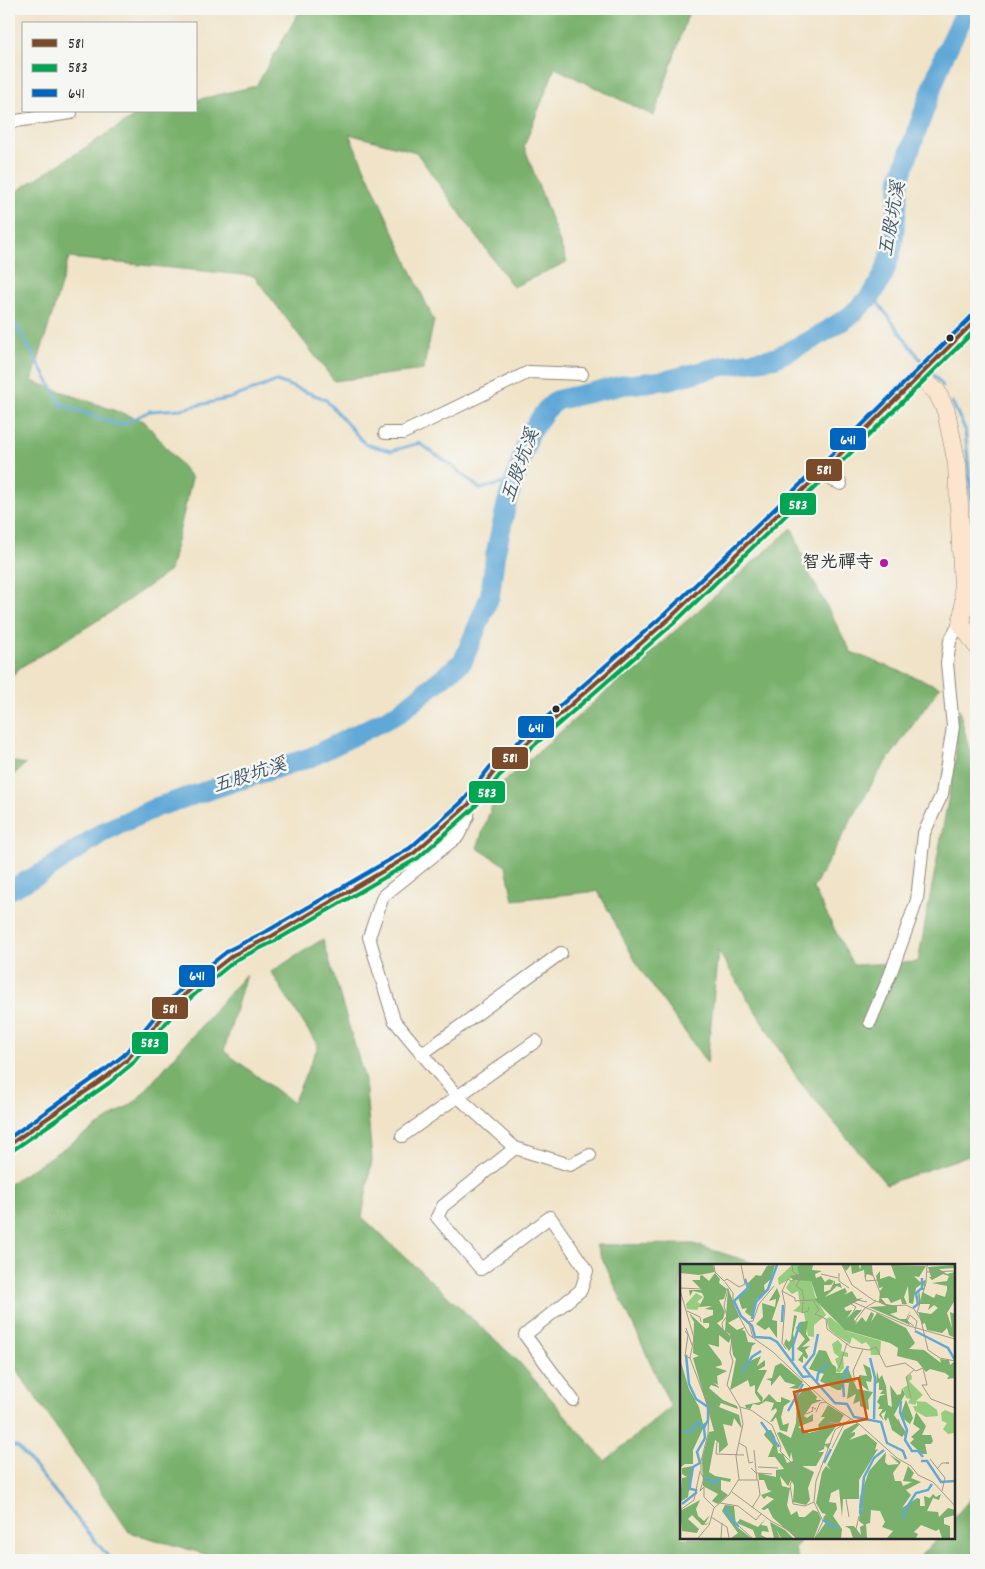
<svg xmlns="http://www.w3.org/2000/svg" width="985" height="1569" viewBox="0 0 985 1569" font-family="Dekko,'LXGW WenKai TC',sans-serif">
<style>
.forest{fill:#78b06c;stroke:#526e4c}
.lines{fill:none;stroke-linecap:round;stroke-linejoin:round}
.stream{stroke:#61a8d7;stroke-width:3}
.river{stroke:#61a8d7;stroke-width:20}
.street-casing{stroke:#8e8779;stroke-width:14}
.secondary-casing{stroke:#8e8779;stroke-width:19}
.street{stroke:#fff;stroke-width:12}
.secondary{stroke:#fbe5cf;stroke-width:18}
.bus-1-casing{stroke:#f6f6f2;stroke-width:8}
.bus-2-casing{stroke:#f6f6f2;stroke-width:8}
.bus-3-casing{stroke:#f6f6f2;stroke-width:8}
.bus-1{stroke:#7a4b2a;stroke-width:4}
.bus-2{stroke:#00a651;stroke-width:4}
.bus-3{stroke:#0065bd;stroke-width:4}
.bus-dot{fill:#2b2b2b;stroke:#f6f6f2;stroke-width:2}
.poi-dot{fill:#b5179e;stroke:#f6f6f2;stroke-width:2}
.labels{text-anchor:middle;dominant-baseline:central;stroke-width:5;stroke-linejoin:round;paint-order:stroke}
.poi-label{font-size:18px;fill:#2b2b2b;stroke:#f6f6f2;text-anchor:end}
.water-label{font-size:19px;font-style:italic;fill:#3e5767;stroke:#f6f6f2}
.inset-river{fill:none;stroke:#61a8d7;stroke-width:2.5}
.inset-road{fill:none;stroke:#a19989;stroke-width:1}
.view{fill:#d5540f;fill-opacity:0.15;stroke:#d5540f;stroke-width:2.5}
.inset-edge{fill:none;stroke:#2b2b2b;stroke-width:2.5}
.line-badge{stroke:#f6f6f2;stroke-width:2}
.badge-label{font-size:14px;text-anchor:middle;font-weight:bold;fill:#fff}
</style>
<rect width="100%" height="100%" fill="#f6f6f2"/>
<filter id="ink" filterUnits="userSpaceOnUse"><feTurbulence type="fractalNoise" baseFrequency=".02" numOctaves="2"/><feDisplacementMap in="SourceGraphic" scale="10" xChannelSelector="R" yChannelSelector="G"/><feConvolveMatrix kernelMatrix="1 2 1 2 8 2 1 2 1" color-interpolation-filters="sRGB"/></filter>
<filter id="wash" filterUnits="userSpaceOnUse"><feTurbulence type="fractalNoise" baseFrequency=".0096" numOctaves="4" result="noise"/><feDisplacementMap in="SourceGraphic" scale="20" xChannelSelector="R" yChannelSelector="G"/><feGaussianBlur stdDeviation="1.12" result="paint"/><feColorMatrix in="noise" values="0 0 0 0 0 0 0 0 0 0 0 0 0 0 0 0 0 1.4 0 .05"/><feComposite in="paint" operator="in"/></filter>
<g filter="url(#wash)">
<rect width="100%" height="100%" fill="#f0e3c7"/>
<!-- forest -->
<g class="forest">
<path d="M301,9H690L654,116L555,68L524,146L567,262L513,287L416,152L349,134L434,321L423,370L334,381L254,276L69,258L32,381L144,421L192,478L170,571L105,616L21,667L9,679V196L138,114L149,111H196V100L256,86Z"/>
<path d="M792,528L810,575L851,652L940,687L877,775L813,888L853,965L918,962L956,757L954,711L956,707L959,709L976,776V1153L886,1184L799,1081L718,951L707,1063L638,966L598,891L513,900L506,866L477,848L499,786Z"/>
<path d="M9,761L25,764L9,779Z"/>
<path d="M323,939L365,1080L372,1160L362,1217L519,1362L605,1461L671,1407L596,1245L693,1244L760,1265H681V1538H801L795,1550L799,1560H225L129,1532L9,1359V1184L136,1101L246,974L224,1051L293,1103L318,1046L271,972Z"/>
<path d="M976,1492V1560H917L937,1538H954V1518Z"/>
</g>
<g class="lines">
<!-- stream -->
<g class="stream">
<path d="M872,295L923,363"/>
<path d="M9,323L16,325L62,405L121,425L150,411L181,409L231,398L277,381L325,399L365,444L391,451L419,443L451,465L480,489L513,481"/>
<path d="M931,372L943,386"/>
<path d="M952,402L965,429L975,537"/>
<path d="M975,544L974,560L976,565"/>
<path d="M9,1444L19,1448L111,1560"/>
</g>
<!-- river -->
<path class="river" d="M9,890L44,872L103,832L157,807L311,757L399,713L463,661L490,596L495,556L507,502L530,433L546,410L557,400L624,385L668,380L723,366L775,358L815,338L850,316L872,295L884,274L893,245L900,178L943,58L962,19L966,9"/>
</g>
</g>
<g filter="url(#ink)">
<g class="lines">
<!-- street casing -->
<g class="street-casing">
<g id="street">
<path d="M9,122L71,113"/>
<path d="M385,433H403L529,372L582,374"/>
<path d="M819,474L841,484"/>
<path d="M961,536L976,540"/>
<path d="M469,804L468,816L458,836L383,896L369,937L394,1020L457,1096L515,1148L570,1165L590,1155"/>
<path d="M870,1022L890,975L917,900L924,833L942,794L953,727L947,663L950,641L957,628L961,623"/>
<path d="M422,1054L561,953"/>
<path d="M402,1136L536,1041"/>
<path d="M515,1148L443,1206L437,1217L481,1269L550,1217L587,1271L581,1290L525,1335L573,1400"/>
</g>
</g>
<!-- secondary casing -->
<g class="secondary-casing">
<g id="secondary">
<path d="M919,376L937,392L946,411L957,464L963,588L964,607L961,623L976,645"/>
<path d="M9,1145L105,1078L128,1059L170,1008L200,981L233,955L272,936L414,853L469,804L494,772L670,618L859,436L976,320"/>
</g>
</g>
<!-- street -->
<use href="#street" class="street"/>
<!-- secondary -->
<use href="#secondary" class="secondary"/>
<!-- bus-1 casing -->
<g class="bus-1-casing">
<path id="bus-1" d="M9,1145L105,1078L128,1059L170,1008L200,981L233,955L272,936L414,853L469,804L494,772L670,618L859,436L976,320"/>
</g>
<!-- bus-2 casing -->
<g class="bus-2-casing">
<path id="bus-2" d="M13,1150L109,1083L132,1064L175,1012L204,986L236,960L275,941L418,858L474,808L499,776L674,623L863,441L976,329"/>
</g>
<!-- bus-3 casing -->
<g class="bus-3-casing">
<path id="bus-3" d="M9,1138L101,1073L124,1055L165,1004L196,976L229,950L269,930L410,848L464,800L490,767L666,613L855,432L972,316"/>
</g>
<!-- bus-1 -->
<use href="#bus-1" class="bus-1"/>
<!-- bus-2 -->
<use href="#bus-2" class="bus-2"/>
<!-- bus-3 -->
<use href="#bus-3" class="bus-3"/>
</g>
</g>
<!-- markers -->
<g class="bus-dot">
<circle cx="950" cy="338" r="4.5"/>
<circle cx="556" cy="709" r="4.5"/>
</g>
<circle class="poi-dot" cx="884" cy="563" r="5"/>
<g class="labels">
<!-- poi labels -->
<g class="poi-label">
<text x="874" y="563">智光禪寺</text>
</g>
<!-- water labels -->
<g class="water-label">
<text transform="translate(894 219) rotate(-80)">五股坑溪</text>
<text transform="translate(522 466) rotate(-70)">五股坑溪</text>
<text transform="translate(250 777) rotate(-18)">五股坑溪</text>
</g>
</g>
<!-- overview -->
<g transform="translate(680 1264)">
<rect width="275" height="275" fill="#f0e3c7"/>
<path d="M112,1H121L119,10L99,21L98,14ZM127,15L131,17L136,35L146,51L134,61V73L128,72L124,49L113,47L120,41L118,27L112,30L106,24L110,17ZM16,29L23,33L17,38L21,40L17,46L7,45L6,40ZM150,53L167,67L201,77L200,91H191L190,83L186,78L182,80L172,73L170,80L156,71L149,65L146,55ZM158,76L162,81L161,87L168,89V93L163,92L164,104L159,109L155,107L158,103L155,95L159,93L154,89L152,80ZM231,110L232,115L229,117L243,131L236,137L246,138L257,146L258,152L246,153L235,147L233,142H237V138L235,141L228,139L230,135L226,134L223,124L228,121L226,113ZM265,146L275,150L274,169L268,170L263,165L267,159L262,157L261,149Z" fill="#96cc7d"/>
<path d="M1,1H33L35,8L19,11L0,9ZM95,1L91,15L84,21L85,28L90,25L76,36L73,54L65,48L67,44L62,45L58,33L69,25L68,19L76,11L81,12L87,2ZM121,1H133L132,6L142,7L135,10L136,14L141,12L145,18L149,15L154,17L151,21H144V28L150,26L155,16V20L160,19L162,24L157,22L145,33L165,24L167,28L164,31L172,27L177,35L183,34L164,44L166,47L172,46L167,54L176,46H182L174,55L176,60L182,53L186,58L191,48L194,50L191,58L197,49L226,64L235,79L229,85L244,86L261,99L260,95L269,96L270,101L275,97V114L267,115L269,112L265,109L250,105L246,108L237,97L217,92L218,84L210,79L165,66L134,35L137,34L131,17L113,16L110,12L119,10L117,3ZM162,1H179L180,6L181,1H192L193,12L187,10L185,14L184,6L172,10L171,1L166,7ZM211,1L246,2L239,13L234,12L240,18L246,16L244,26H239L241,38L242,28L254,34L256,30L265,33L267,26V22L252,19L267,17L269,12L263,10L252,16L249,13H251L248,3L275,1V4L259,5L267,10L275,8V36L267,49L272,64L270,48L275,50V74L269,71L267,64L262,69L247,66L245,59L242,60L238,48L251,50L258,44L254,41L248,46L250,40H239L238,26L244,24L243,19L236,24L233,40L229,39L228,22L224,33L227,40H222L221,35L211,39L208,34H201L206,40L217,42V48L210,50L220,55H226L231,45L227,55L230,61L189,43L206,42L199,38L200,27L203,23L199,24L196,12L200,7V15L209,12L216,15ZM35,9L40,15L39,19L47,25L44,35L39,36L45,48L43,55L37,59L51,73L49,79L39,71V83L28,80L41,97L42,101L35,103L47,107L37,112L38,121L33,118L40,124L31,121L29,124L43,136L57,142L58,145L41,139L39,143L59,151L62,165L54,154L52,162L43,160L48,181L39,189V179L35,176L29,208L35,212L51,215L50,218L41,216V226L48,231L38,240L32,237L38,230L23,222L22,195L29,168L34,167L13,94L19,92L13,89L14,58L9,49L26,65L29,63V59H23V55L33,51V46L25,45L32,42L19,43L24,33L22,29L13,27L10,32L9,26H22L12,16H20V12L22,11L29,17ZM48,24L59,53L48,59L57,66L65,63L62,66L65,67L68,78L76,79L72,82L68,98L81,92L77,102L85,96V102L78,106H87L77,127L83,134L82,138L89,130L97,138H101V133L111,137L104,142L101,153L103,161L109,159L107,168L100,166L96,153L93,157L90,158L97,147L96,144L91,147L94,139L86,137L79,141L73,140L70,145L66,144L65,141L81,138L75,129V121L70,123L68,116L50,126L56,95L53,91L50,70L45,67ZM97,24L100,32L92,56L97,57V74L89,63L85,66L76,60L83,53L82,39L95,43L96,35L89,37ZM114,51L117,52L113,70L115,78L109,87L104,80L106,75L109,78L111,75ZM128,57L126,70L130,76L122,83L130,82L125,86L128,92L127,95L123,92V99L118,96L123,89L117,85L125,75L116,64L120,58ZM139,86L146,87L152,100L156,103V109H162L167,102L177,125L193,128L188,136L189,146L180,142V137L173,140L176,130L167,135L169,119H163L161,126H157L140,117L144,110L129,105ZM0,95L9,125L19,143L23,160L26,158L13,186V200H5L1,203ZM101,99L123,118L118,125L109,124L116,121L105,118L100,111L91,122V117L86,115L92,114L95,102ZM183,100L190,104L192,113L191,118L186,117L189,127L180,120L179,111L187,112ZM197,107L199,115L202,111L206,122L208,141L212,143L210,121L217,131L221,130L222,124L225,130L214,151L226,168L222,173L212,166L208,153L206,157L204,154L206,147L201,150L204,157L199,151L203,145H198L200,141L197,138L200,132L206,130H200L203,126H199V118L196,120ZM125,124H129L137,133L136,136H143L132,140L124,152L127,154L133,150V157L118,163L129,169L140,166L138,161L145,153H141L148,141L164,151L159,159L146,158L158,160L146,176L145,180L151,179L148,185L145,181L144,185L138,188H144L136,202H122L134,208L128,224L130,236L126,241L113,238L114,221L111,216L108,222L100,212L102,222L110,224L107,241L111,251L117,247L119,253H125L133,246L138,248L141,255L134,274H116L93,254L88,244L84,246L81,245L94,235L87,232L84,235L81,231L92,227L88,226L84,216H79L78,209L96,213V206L104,205L95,193H88L93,181L84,171L87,166H91L95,173L98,189L103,190L107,199L113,197L111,188L110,195L97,169L100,168L111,174L116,159L117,133ZM226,136L233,154L230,160L220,152ZM236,148L246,162L242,171H251L253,177L251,180H245L247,190H242L230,179L234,175L231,173L240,165L233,160ZM177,159L179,161L171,169L175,168V171L169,176L186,170L197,179L195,186L198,185L179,216V235H163L162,253L159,225L151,229L149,238L156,239L157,245L153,252L162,265L161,274H135L146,258L143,254L146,250L142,249L136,239L142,208L146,202L151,206L147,201L164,166ZM206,188L205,198L208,201L219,200L209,190L221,198L213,209L215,217H221L223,222L232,218L223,217L228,202L234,209L231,214L241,218L226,226L231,231L222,244L237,234L240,235V242H245L244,232L250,234L253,230L256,233L261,230L259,236L253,234L247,247L258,248L259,253L268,244L275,246V251L264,254V260L270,262V274H262L259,265L256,267L241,261L234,268L238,270L236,274H207L213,267L202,263L205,258L200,247L191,246L190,259L186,260L187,274H173L170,265L165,262H174L181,271L180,263L184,261L179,257L180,246L183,245L179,244L180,233L189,207ZM13,202L8,233L0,238L2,214L7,213L2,210V204ZM20,236L16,245L18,252L24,257L30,251L24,261L29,258L26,261H22L12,251L8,255L19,265L17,269L2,267L0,247ZM45,241L54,242L56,262L71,274H51L58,269L42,247ZM86,254L81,261L87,262L89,268L82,267L81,271L87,274H76L73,266L57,259L60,255L78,263ZM90,258L105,266L113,274H101L96,265L100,274H94Z" fill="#78b06c"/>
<path class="inset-river" d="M65,15L68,24L54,37L61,52L72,62L75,73L90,74L97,78L123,113L131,112L155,139L167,140L174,153L201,158L207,179L223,187L226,195M233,44L238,40L236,29L242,24V14M72,55L76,38L88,25L97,1M102,58L103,41M235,67L268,84L275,96M190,94L195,114L194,155M113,97V81L120,59M62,108L72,93L81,87M130,111L124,103L134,90L138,70M137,117L138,110L147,100M164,133L163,120L168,102M221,137L220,148L227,166L225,176L232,187H238L243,193M108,147L123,120M81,158L99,183M3,167L10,168L17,159L24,162M241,197H247L261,218L275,217M144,199L151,185M25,214L36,219L40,214M2,240L16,229V226L10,225V221L13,203L20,199L17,188L25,174L24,164L28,156V143L16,135L9,120L6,91M49,243L46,248L59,263M180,250L184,213L194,194L204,186M223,255L225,246L236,229L248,226L252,220M143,256L157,265"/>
<path class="inset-road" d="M34,1L35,8L44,17L47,15L59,23L65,20L61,1M112,1L113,8L121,13L116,22L122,26L124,37M162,1L172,21L193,36L210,42L226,41L234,45L241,56L248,86L260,94L275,97M189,1L201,31L200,38M247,8L274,7M159,9V17L169,24M141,10L158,14M185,12L186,17L198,16M45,18L53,29V41L69,71L93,88L147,139L179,160L217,194L231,202L238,211L253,218L275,242M77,22L89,1M0,24L22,25M0,26L14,74L10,94L29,145L28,170L21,197V210L24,214L20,227L24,223V233L35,244M102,27L108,15L111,17L121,14M123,38L122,49L128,47L129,43M173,38L226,61L275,75M7,47L20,53L21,58M237,49L246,19L247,1M171,52L176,43L171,40L173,35L187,38M66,58L73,57L79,40L94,22M177,58L174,59L185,44L196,37M69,59L73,74M234,62L227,57L230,51L237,57L235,66M6,64L12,81M5,67L8,71L5,92L10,94M106,85L102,79L105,41L102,27L115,34V37L133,36L139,46L135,50L146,55L147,65L171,83L189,86L196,83L206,103L225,99L236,107L243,104L247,121H242L251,135L275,144M159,104L167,79M175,118L173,107L183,85M231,134L226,113L234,106M60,143L71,146L92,161L101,183L100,187L114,201L115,209L110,221L113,240L125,242L134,238M136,148L140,139L146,138M126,150L133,147L132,143L136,145M218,155L225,172M144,159H161M37,178L36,190L64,191M59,179L66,183L69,199L73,198M152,184L165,158M74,186L77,216M250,195L265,214L262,227M78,203L98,204M71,204L76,209L92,210M257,205L262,199H269H266M58,216H78L80,231L72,244M52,228L91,257L110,267L116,274M166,235L169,253M40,239L58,242L76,256L81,250M0,246L14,236L20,207M179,252L176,265L179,274M31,253L47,263L49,274M60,263L72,274M18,274L29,261L34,244L49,231L59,215L56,192L63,160L60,143L47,121L53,97L50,89L52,73L43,66L42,59L47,52L44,42L48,24M41,274L42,259M135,274L143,257L134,238L136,217L155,166L171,155"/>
<path class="view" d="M179,114L187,155L123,168L114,128Z"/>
<rect width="275" height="275" class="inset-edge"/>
</g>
<g class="line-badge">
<rect x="829" y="427" width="38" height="24" rx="5" fill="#0065bd"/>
<rect x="805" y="458" width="38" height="24" rx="5" fill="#7a4b2a"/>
<rect x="779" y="492" width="38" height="24" rx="5" fill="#00a651"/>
<rect x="517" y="715" width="38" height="24" rx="5" fill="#0065bd"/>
<rect x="491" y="746" width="38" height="24" rx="5" fill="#7a4b2a"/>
<rect x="468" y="780" width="38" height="24" rx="5" fill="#00a651"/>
<rect x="178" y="964" width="38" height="24" rx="5" fill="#0065bd"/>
<rect x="151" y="996" width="38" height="24" rx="5" fill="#7a4b2a"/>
<rect x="131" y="1031" width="38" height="24" rx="5" fill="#00a651"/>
</g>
<g class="badge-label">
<text x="848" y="444">641</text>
<text x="824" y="474">581</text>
<text x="798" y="509">583</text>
<text x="536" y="732">641</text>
<text x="510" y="762">581</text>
<text x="487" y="797">583</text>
<text x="197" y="980">641</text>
<text x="170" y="1013">581</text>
<text x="150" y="1047">583</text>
</g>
<!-- margin -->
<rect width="985" height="1569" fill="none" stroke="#f6f6f2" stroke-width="30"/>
<!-- legend -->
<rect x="22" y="22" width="175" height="90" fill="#f6f6f2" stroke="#a5a5a2"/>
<rect x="32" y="39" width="25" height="8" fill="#7a4b2a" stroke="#a5a5a2"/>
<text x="68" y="48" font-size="15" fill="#2b2b2b">581</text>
<rect x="32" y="64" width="25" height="8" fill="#00a651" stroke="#a5a5a2"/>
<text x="68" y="72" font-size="15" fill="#2b2b2b">583</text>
<rect x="32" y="89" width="25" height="8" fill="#0065bd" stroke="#a5a5a2"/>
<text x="68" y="98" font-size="15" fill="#2b2b2b">641</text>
</svg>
